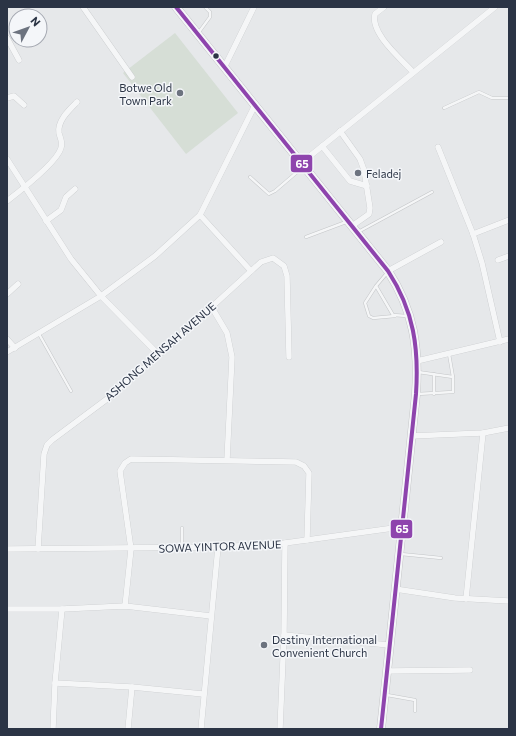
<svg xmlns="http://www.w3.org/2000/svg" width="516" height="736" viewBox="0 0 516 736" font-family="Commissioner,sans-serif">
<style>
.park{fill:#d6ded6}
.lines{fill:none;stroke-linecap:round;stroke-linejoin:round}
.service-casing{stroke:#c4c6c8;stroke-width:3.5}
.minor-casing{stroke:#c4c6c8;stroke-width:6}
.secondary-casing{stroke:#c4c6c8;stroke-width:9}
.service{stroke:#f5f6f7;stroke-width:2.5}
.minor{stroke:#f5f6f7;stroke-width:5.5}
.secondary{stroke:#f8f8f8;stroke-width:8}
.bus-1-casing{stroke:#f4f6f9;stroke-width:7}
.bus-1{stroke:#8e44ad;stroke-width:4}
.bus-dot{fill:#2b3445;stroke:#f4f6f9;stroke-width:1.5}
.poi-dot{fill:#6c737f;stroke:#f4f6f9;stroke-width:1.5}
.labels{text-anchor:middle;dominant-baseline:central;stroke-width:3;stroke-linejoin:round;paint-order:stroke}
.poi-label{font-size:11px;fill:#2b3445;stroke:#f4f6f9;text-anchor:start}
.street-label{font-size:11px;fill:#2b3445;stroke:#f4f6f9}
.line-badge{stroke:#f4f6f9;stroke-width:1.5}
.badge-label{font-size:11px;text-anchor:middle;font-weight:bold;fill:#fff}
</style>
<rect width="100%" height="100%" fill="#e6e8ea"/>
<!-- park -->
<path class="park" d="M175,33L238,113L186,154L123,73Z"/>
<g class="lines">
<!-- service casing -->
<g class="service-casing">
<g id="service">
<path d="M199,32L210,17V12L205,7"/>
<path d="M444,108L479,92L492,98H509"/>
<path d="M250,177L269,194L275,191L303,167"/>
<path d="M358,232L432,192"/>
<path d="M306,237L346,222"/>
<path d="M387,273L376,286L393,315L407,316"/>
<path d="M376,286L365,303L369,316L373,318L395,316"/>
<path d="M39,334L71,391"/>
<path d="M449,354L453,377"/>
<path d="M434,374V394"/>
<path d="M417,394L453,392V377L418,372"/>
<path d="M182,528V547"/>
<path d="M401,554L441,558"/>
<path d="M387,695L415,700V711"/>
</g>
</g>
<!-- minor casing -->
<g class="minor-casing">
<g id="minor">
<path d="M83,7L132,77"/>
<path d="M384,7L375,14C370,33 400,58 413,72"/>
<path d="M7,38L19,60"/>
<path d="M225,66L254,7"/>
<path d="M7,98L14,96L24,105"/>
<path d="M340,131L360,159L364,170L370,208L369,214L352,226"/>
<path d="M322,146L350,181L367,186"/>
<path d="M438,147L473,234L482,263L500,342"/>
<path d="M7,159L71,259L101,296L159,355"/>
<path d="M300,164L495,7"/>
<path d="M7,201C20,191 57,162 61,148C63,142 60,138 59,133C57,121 69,110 77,102"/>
<path d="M200,215L251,271"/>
<path d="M46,221L61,210L66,197L75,189"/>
<path d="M473,234L509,220"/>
<path d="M498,260L509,256"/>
<path d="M388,271L441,242"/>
<path d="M7,294L18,284"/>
<path d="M211,306L227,333L232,357L227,460"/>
<path d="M7,339L15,348"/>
<path d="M7,352L101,296L155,256L200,215L255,105"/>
<path d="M417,361L509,339"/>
<path d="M411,436L483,433L509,428"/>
<path d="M7,549L218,547L285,543L401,527"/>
<path d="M38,549L44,454L47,445L52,440L107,399L159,355L261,262L273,258L284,266L287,276L289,357"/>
<path d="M395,589L455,598L509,601"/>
<path d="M466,599L483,433"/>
<path d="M125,606L131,549L120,471L125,463L131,459L296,462L304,466L309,473L307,540"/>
<path d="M7,609H62L125,606L211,616"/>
<path d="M284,635L389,645"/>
<path d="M387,671L470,670"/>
<path d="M55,683L132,687L203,694"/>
<path d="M53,729L55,683L62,609"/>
<path d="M128,729L132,687"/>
<path d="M201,729L218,547"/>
<path d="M280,729L284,635L285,543"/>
</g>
</g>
<!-- secondary casing -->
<g class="secondary-casing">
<path id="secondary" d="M176,7L388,271C414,311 419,348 416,394L381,729"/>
</g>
<!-- service -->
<use href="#service" class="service"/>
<!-- minor -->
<use href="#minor" class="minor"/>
<!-- secondary -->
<use href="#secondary" class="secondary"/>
<!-- bus-1 casing -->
<g class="bus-1-casing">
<path id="bus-1" d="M176,7L388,271C414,311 419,348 416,394L381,729"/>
</g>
<!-- bus-1 -->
<use href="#bus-1" class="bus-1"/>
</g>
<!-- markers -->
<circle class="bus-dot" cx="216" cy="56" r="3.5"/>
<g class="poi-dot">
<circle cx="180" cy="93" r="4"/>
<circle cx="358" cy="173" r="4"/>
<circle cx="264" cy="645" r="4"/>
</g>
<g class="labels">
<!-- poi labels -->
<g class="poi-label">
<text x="172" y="87" text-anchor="end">Botwe Old<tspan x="172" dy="13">Town Park</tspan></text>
<text x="366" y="173">Feladej</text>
<text x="272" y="639">Destiny International<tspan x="272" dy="13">Convenient Church</tspan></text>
</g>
<!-- street labels -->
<g class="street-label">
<text transform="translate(160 351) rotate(-41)">ASHONG MENSAH AVENUE</text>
<text transform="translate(220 546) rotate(-2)">SOWA YINTOR AVENUE</text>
</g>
</g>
<g class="line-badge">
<rect x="290" y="154" width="23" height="19" rx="4" fill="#8e44ad"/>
<rect x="390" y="519" width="23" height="20" rx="4" fill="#8e44ad"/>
</g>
<g class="badge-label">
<text x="302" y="168">65</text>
<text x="402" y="533">65</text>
</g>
<!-- border -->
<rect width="516" height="736" fill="none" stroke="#2b3445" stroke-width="16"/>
<!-- north arrow -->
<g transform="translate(28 28) rotate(49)"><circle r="19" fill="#f4f6f9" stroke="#a4a8b1"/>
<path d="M0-3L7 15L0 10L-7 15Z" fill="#6c737f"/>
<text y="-6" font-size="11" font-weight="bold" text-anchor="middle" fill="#2b3445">N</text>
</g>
</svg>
